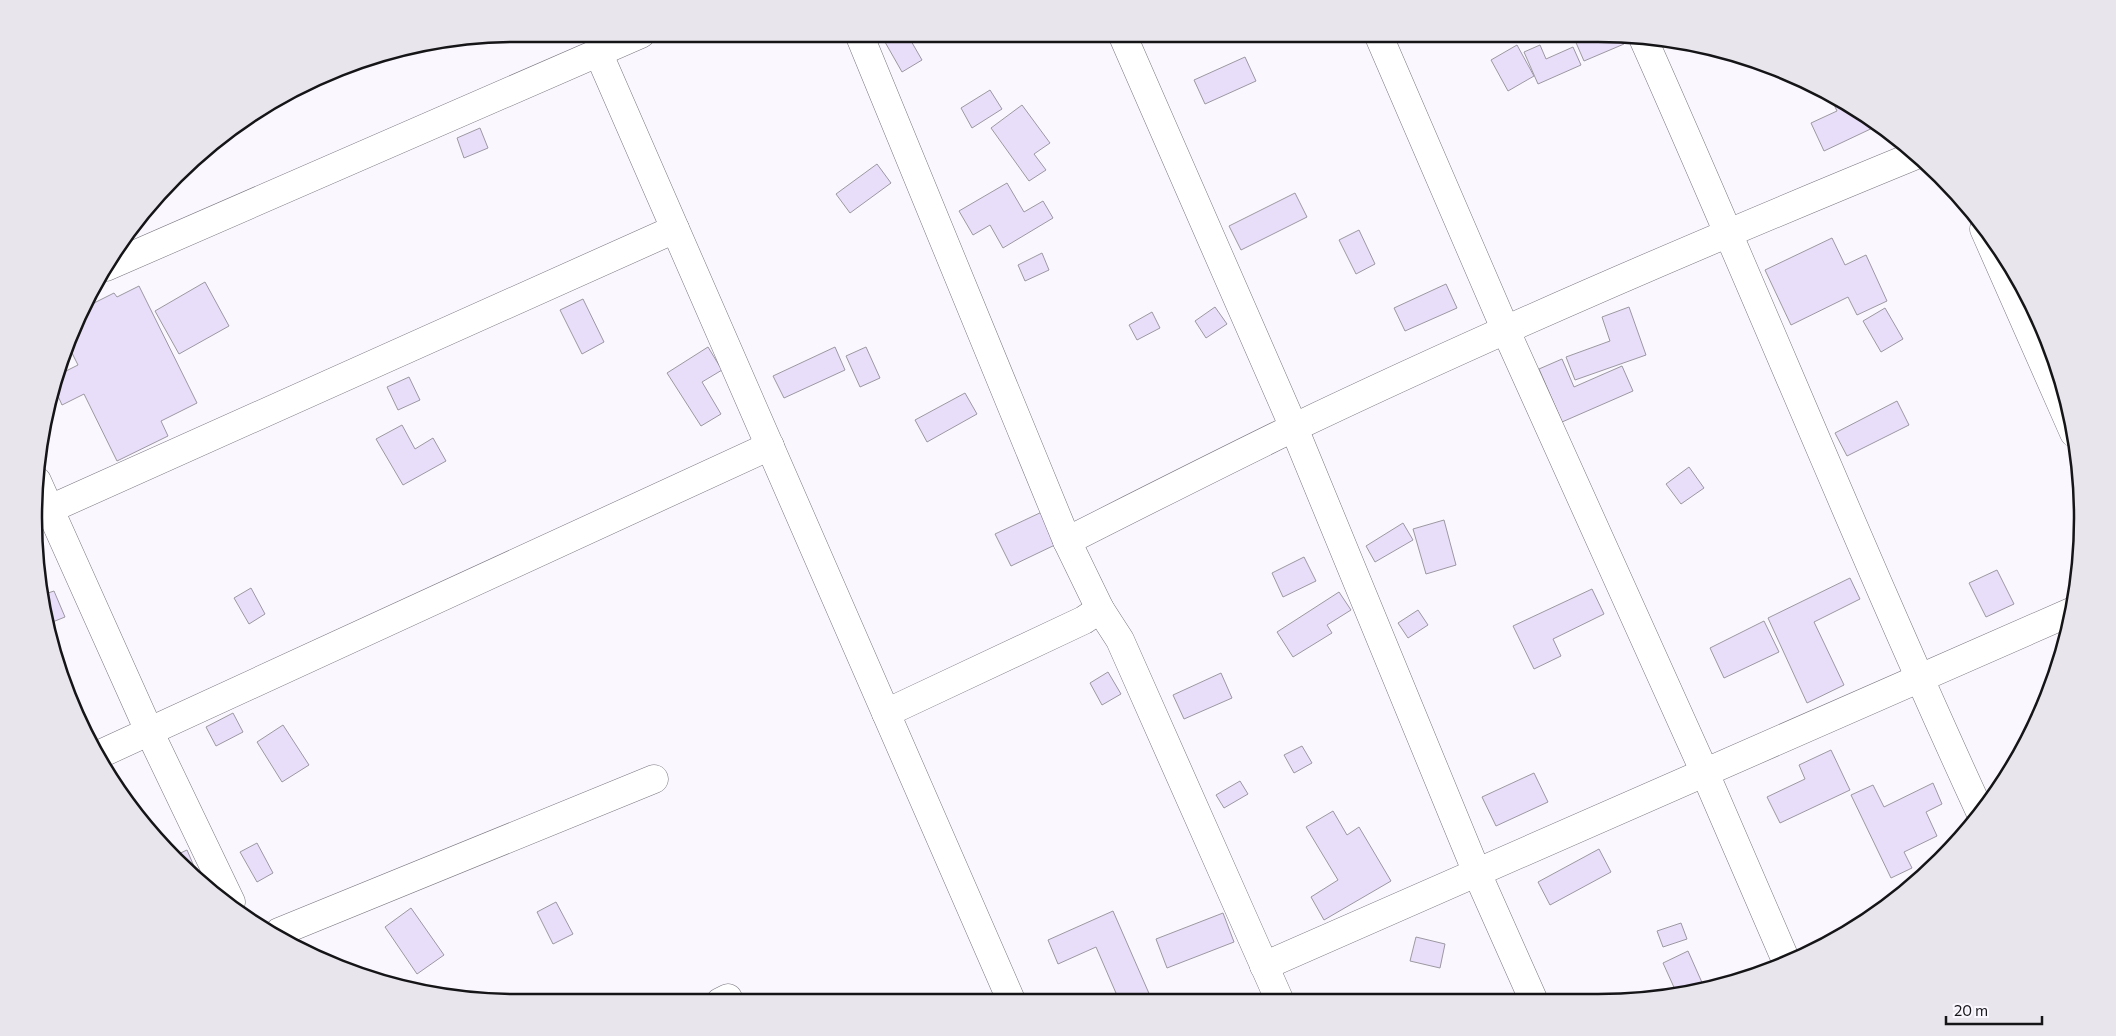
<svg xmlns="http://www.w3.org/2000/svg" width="2116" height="1036" viewBox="0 0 2116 1036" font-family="Commissioner,sans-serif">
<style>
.building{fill:#e9defa;stroke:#9c98a1}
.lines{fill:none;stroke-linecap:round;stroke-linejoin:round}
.street-casing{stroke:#79757e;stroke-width:29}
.street{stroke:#fff;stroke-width:28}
.rim{fill:none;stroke:#151417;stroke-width:2.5}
</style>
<rect width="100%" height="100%" fill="#faf7ff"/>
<!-- building -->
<g class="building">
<path d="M883,34H907L922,60L902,72L881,35Z"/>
<path d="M1584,34L1621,36L1624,44L1584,61L1574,38Z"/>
<path d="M1517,45L1534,76L1508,91L1491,60Z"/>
<path d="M1540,45L1546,59L1573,47L1581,65L1538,84L1524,52Z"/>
<path d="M1245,57L1256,81L1205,104L1194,80Z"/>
<path d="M990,90L1002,109L972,128L961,108Z"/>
<path d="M1830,96L1867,116L1879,125L1824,151L1811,123L1837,111Z"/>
<path d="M1022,105L1050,143L1034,154L1046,170L1029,181L991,128Z"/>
<path d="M480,128L488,148L464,158L457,138Z"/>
<path d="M877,164L891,183L850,213L836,194Z"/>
<path d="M1007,183L1024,212L1043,201L1053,218L1003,248L990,225L973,235L959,211Z"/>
<path d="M1295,193L1307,217L1241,250L1229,226Z"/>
<path d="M1359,230L1375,264L1356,274L1339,240Z"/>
<path d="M1832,238L1845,265L1866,255L1887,301L1857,315L1848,297L1791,325L1765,270Z"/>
<path d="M1042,253L1049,270L1025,281L1018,265Z"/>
<path d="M205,282L229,326L179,354L155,311Z"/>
<path d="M1446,284L1457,308L1405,331L1394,308Z"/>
<path d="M139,286L197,403L161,421L168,436L117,461L84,394L62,405L54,387L58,375L78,365L67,343L71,333L84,308L114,293L117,297Z"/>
<path d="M583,299L604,342L582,354L560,310Z"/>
<path d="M1215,307L1227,324L1206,338L1195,321Z"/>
<path d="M1629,307L1646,355L1575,380L1566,357L1610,341L1602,317Z"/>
<path d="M1885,308L1903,339L1881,352L1863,321Z"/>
<path d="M1152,312L1160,328L1137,340L1129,325Z"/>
<path d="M708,347L722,370L702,382L721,414L701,426L667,373Z"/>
<path d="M835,347L845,370L784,398L773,376Z"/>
<path d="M866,347L880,378L860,387L846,356Z"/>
<path d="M1562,359L1574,387L1622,366L1633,391L1562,422L1539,369Z"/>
<path d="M409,377L420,400L398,410L387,387Z"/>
<path d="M965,393L977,414L927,442L915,420Z"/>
<path d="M1897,401L1909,425L1847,456L1835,433Z"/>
<path d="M402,425L415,449L433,438L446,461L403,485L376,439Z"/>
<path d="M1689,467L1704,488L1681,504L1666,484Z"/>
<path d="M1044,511L1059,543L1011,566L995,534Z"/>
<path d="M1444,520L1456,565L1426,574L1413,529Z"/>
<path d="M1403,523L1413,540L1375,562L1366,546Z"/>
<path d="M1304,557L1316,581L1283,597L1272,573Z"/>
<path d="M1997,570L2014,604L1986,617L1969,583Z"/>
<path d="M1850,578L1860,599L1814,622L1844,685L1807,703L1768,618Z"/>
<path d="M251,588L265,614L249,624L234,598Z"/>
<path d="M1592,589L1604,614L1553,639L1561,656L1534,669L1513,626Z"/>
<path d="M54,591L65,617L50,623L42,595Z"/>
<path d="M1339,592L1351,610L1327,625L1332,633L1293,657L1277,632Z"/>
<path d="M1418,610L1428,625L1408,638L1398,623Z"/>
<path d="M1764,621L1779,652L1724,678L1710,648Z"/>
<path d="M1108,672L1121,694L1102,705L1090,683Z"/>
<path d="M1221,673L1232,698L1184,719L1173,695Z"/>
<path d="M233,713L243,732L216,746L206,727Z"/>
<path d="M283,725L309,765L282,782L257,742Z"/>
<path d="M1302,746L1312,763L1294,773L1284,755Z"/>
<path d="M1831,750L1850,790L1780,823L1767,797L1805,779L1799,765Z"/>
<path d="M1534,773L1548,802L1496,826L1482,797Z"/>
<path d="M1240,781L1248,794L1224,808L1216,795Z"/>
<path d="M1933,783L1942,804L1926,812L1937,836L1904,852L1912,868L1891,878L1851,795L1873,785L1884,807Z"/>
<path d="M1333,811L1347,835L1359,827L1391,881L1324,920L1311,897L1338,880L1306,827Z"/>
<path d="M257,843L273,873L257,882L240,852Z"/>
<path d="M1599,849L1611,872L1550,905L1538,882Z"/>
<path d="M187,850L196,871L190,873L174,856Z"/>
<path d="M556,902L573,934L553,944L537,912Z"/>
<path d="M411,908L444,955L417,974L385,927Z"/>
<path d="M1113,911L1151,998L1146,1000H1119L1096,947L1058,964L1048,940Z"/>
<path d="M1223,913L1234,942L1167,968L1156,939Z"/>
<path d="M1681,923L1687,939L1663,947L1657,931Z"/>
<path d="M1416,937L1445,944L1440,968L1410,961Z"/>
<path d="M1688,951L1704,987L1677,994L1663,963Z"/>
</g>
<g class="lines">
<!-- street casing -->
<g class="street-casing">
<g id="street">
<path d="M859,34L1067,541L1100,609L1120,640L1279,999"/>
<path d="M1122,34L1294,428L1477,873L1533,999"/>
<path d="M1378,34L1506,331L1705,773L1787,963"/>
<path d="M1643,38C1758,296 1863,558 1981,814"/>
<path d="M598,52L1011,1000"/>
<path d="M1984,229L2074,433"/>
<path d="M106,267L641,34"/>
<path d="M37,481L149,731L231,902"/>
<path d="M50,509L675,229"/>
<path d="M1067,541C1142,503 1217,465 1293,428C1498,330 1706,241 1916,155"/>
<path d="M886,713L1084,620L1100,609"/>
<path d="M98,755L770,446"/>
<path d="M279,932L654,779"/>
<path d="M1264,966L2073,611"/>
<path d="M720,1002L728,998"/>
</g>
</g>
<!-- street -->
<use href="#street" class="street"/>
</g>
<!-- crop -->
<path d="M0 0H2116V1036H0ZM518 42H1598A476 476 0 0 1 2074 518V518A476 476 0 0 1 1598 994H518A476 476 0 0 1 42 518V518A476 476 0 0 1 518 42Z" fill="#e8e5ec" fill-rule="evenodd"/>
<path class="rim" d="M518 42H1598A476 476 0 0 1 2074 518V518A476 476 0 0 1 1598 994H518A476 476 0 0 1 42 518V518A476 476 0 0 1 518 42Z"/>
<!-- scale -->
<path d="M1946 1016v8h96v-8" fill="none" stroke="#151417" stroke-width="2.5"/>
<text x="1954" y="1016" font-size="15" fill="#151417" stroke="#faf7ff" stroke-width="4" paint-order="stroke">20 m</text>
</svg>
